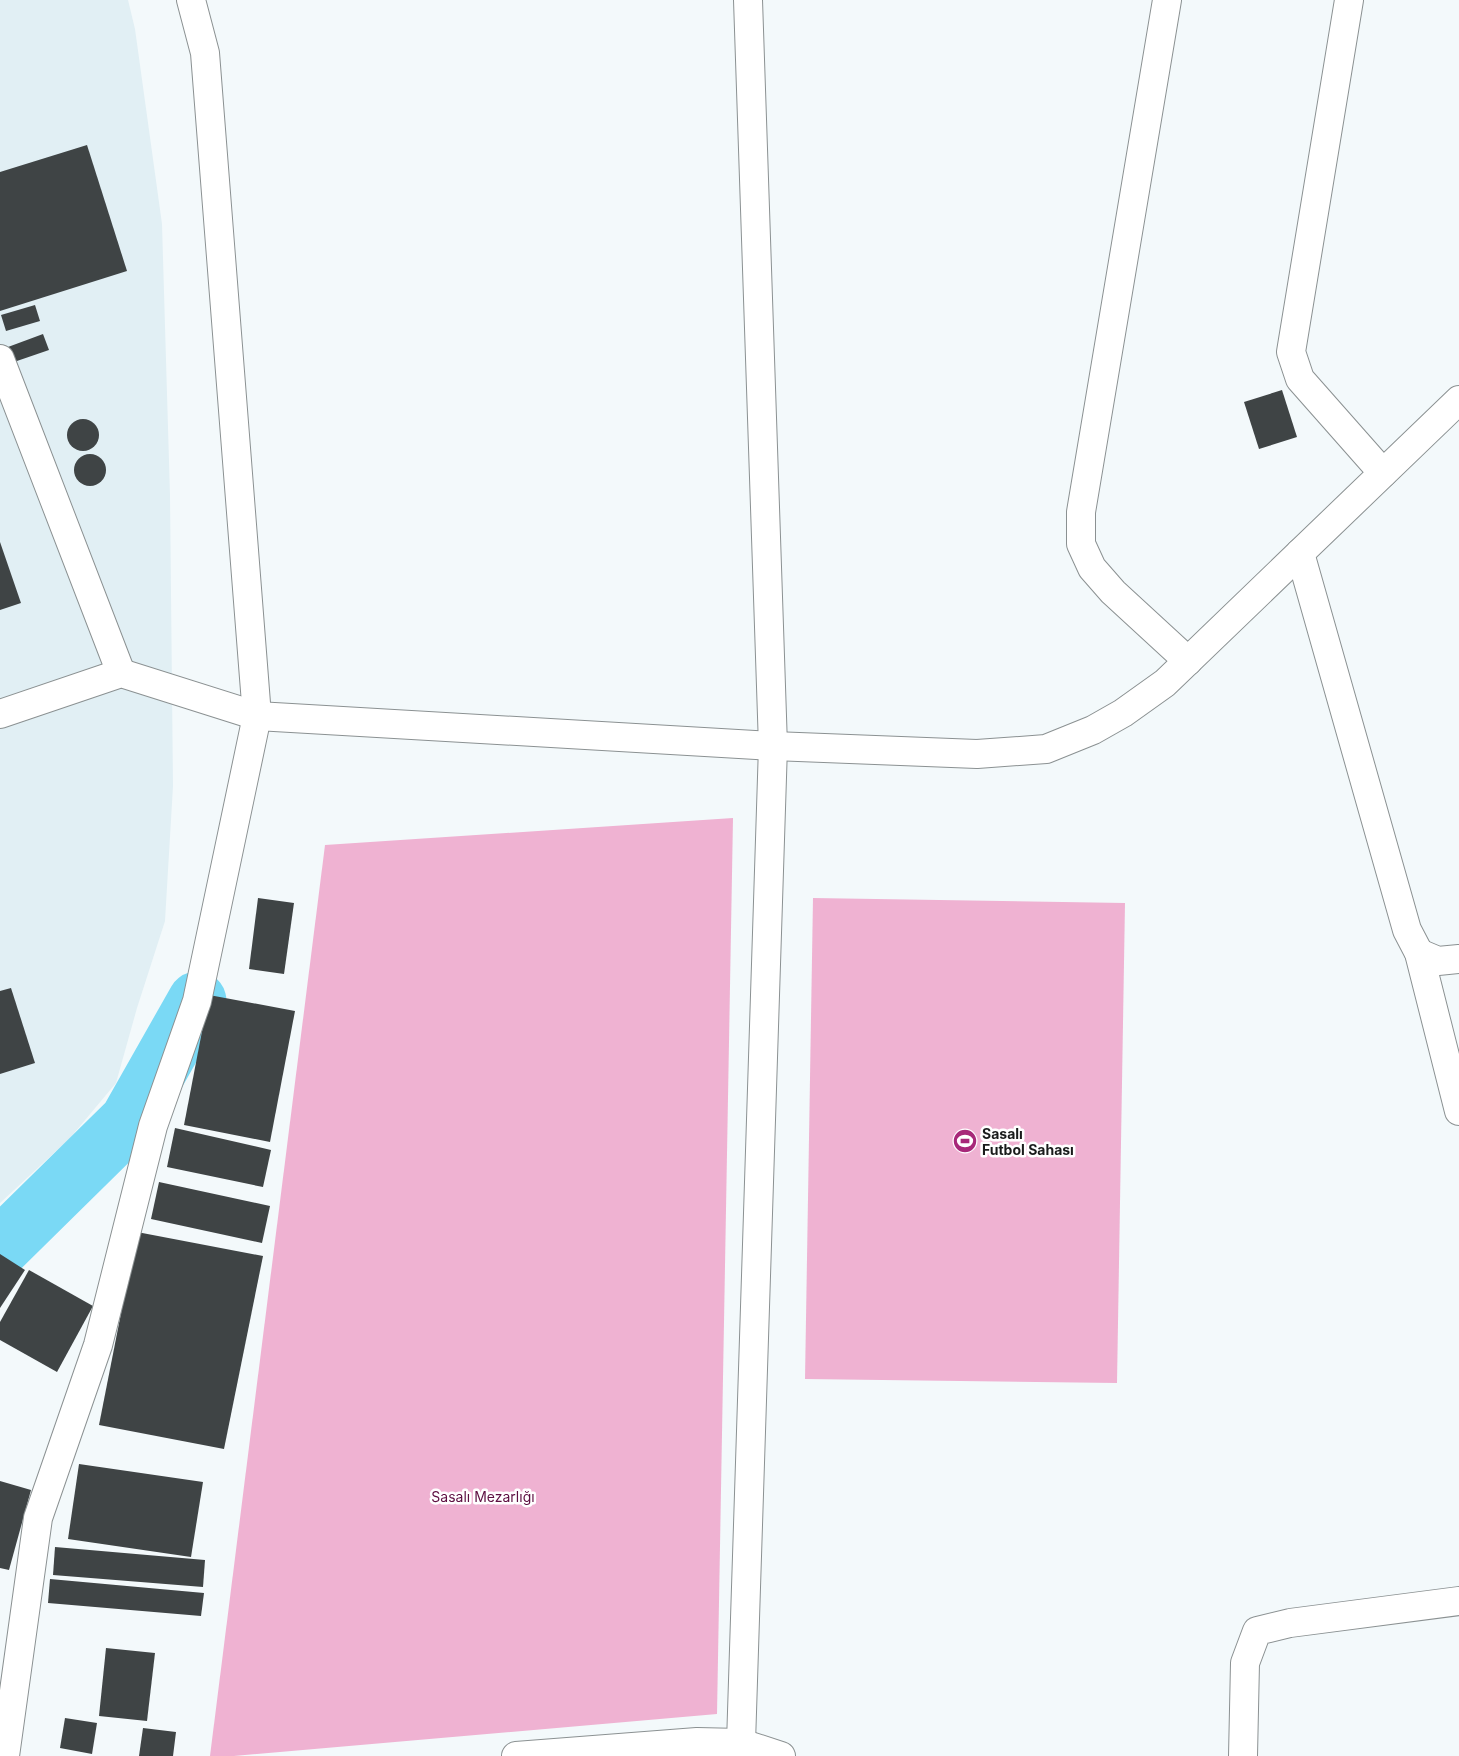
<svg xmlns="http://www.w3.org/2000/svg" width="1459" height="1756" viewBox="0 0 1459 1756" font-family="Inter,sans-serif">
<style>
.built{fill:#e1eff4}
.green{fill:#efb2d2}
.lines{fill:none;stroke-linecap:round;stroke-linejoin:round}
.river{stroke:#7ad9f5;stroke-width:59}
.building{fill:#3f4445}
.minor-casing{stroke:#8b9192;stroke-width:30}
.minor{stroke:#fff;stroke-width:28}
.labels{text-anchor:middle;dominant-baseline:central;stroke-width:5;stroke-linejoin:round;paint-order:stroke}
.poi-label{font-size:14px;font-weight:bold;fill:#191b1b;stroke:#fff;text-anchor:start}
.park-label{font-size:14px;fill:#5d0e41;stroke:#fff}
</style>
<rect width="100%" height="100%" fill="#f3f9fb"/>
<!-- built -->
<path class="built" d="M0,0H128L135,29L162,224L170,495L173,786L165,921L137,1008L116,1083L70,1138L0,1203Z"/>
<!-- green -->
<g class="green">
<path d="M733,818L717,1714L234,1756H210L325,845Z"/>
<path d="M813,898L1125,903L1117,1383L805,1379Z"/>
</g>
<g class="lines">
<!-- river -->
<path class="river" d="M0,1248L129,1121L197,1001"/>
</g>
<!-- building -->
<g class="building">
<path d="M87,145L127,271L0,311V172Z"/>
<path d="M35,305L40,321L6,331L1,315Z"/>
<path d="M43,334L49,350L14,362L8,347Z"/>
<path d="M1282,390L1297,437L1259,449L1244,402Z"/>
<circle cx="83" cy="435" r="16"/>
<circle cx="90" cy="470" r="16"/>
<path d="M0,542L21,603L0,610Z"/>
<path d="M258,898L294,903L284,974L249,969Z"/>
<path d="M11,988L35,1063L0,1074V991Z"/>
<path d="M209,995L295,1011L270,1142L184,1125Z"/>
<path d="M175,1128L271,1150L263,1187L167,1167Z"/>
<path d="M159,1182L270,1206L262,1243L151,1219Z"/>
<path d="M137,1232L263,1256L224,1449L99,1425Z"/>
<path d="M0,1254L25,1270L0,1308Z"/>
<path d="M29,1270L93,1306L57,1372L0,1340V1322Z"/>
<path d="M79,1464L203,1482L191,1557L68,1539Z"/>
<path d="M0,1481L31,1490L9,1570L0,1568Z"/>
<path d="M55,1547L205,1560L203,1587L53,1575Z"/>
<path d="M50,1579L204,1593L201,1616L48,1603Z"/>
<path d="M106,1648L155,1653L147,1721L99,1716Z"/>
<path d="M65,1718L97,1723L92,1754L60,1748Z"/>
<path d="M143,1728L176,1732L173,1756H139Z"/>
</g>
<g class="lines">
<!-- minor casing -->
<g class="minor-casing">
<g id="minor">
<path d="M1167,0L1081,512V544L1092,568L1113,592L1188,661"/>
<path d="M1349,0L1291,352L1300,379L1383,473"/>
<path d="M0,359L121,673"/>
<path d="M1300,553L1407,930L1419,953L1459,1111"/>
<path d="M0,714L121,673L257,716L773,746L977,754L1046,749L1093,730L1123,713L1165,683L1459,400"/>
<path d="M1419,953L1438,961L1459,959"/>
<path d="M741,1743L773,746L748,0"/>
<path d="M5,1756L38,1518L98,1345L153,1126L197,1001L257,716L205,53L191,0"/>
<path d="M516,1756L697,1742L741,1743L781,1756"/>
<path d="M1243,1756L1245,1663L1257,1631L1290,1623L1459,1601"/>
</g>
</g>
<!-- minor -->
<use href="#minor" class="minor"/>
</g>
<!-- icons -->
<defs>
<g id="stadium-disc" transform="scale(1.25)"><circle r="9.5" fill="#a72879" stroke="#fff"/><path d="M0-5a6.5 5 0 1 0 0 10a6.5 5 0 1 0 0-10ZM-3.5-1.8h7v3.6h-7Z" fill="#fff"/></g>
</defs>
<g fill-rule="evenodd">
<use href="#stadium-disc" x="965" y="1141"/>
</g>
<g class="labels">
<!-- poi labels -->
<g class="poi-label">
<text x="982" y="1133">Sasalı<tspan x="982" dy="16">Futbol Sahası</tspan></text>
</g>
<!-- park labels -->
<g class="park-label">
<text x="483" y="1496">Sasalı Mezarlığı</text>
</g>
</g>
</svg>
